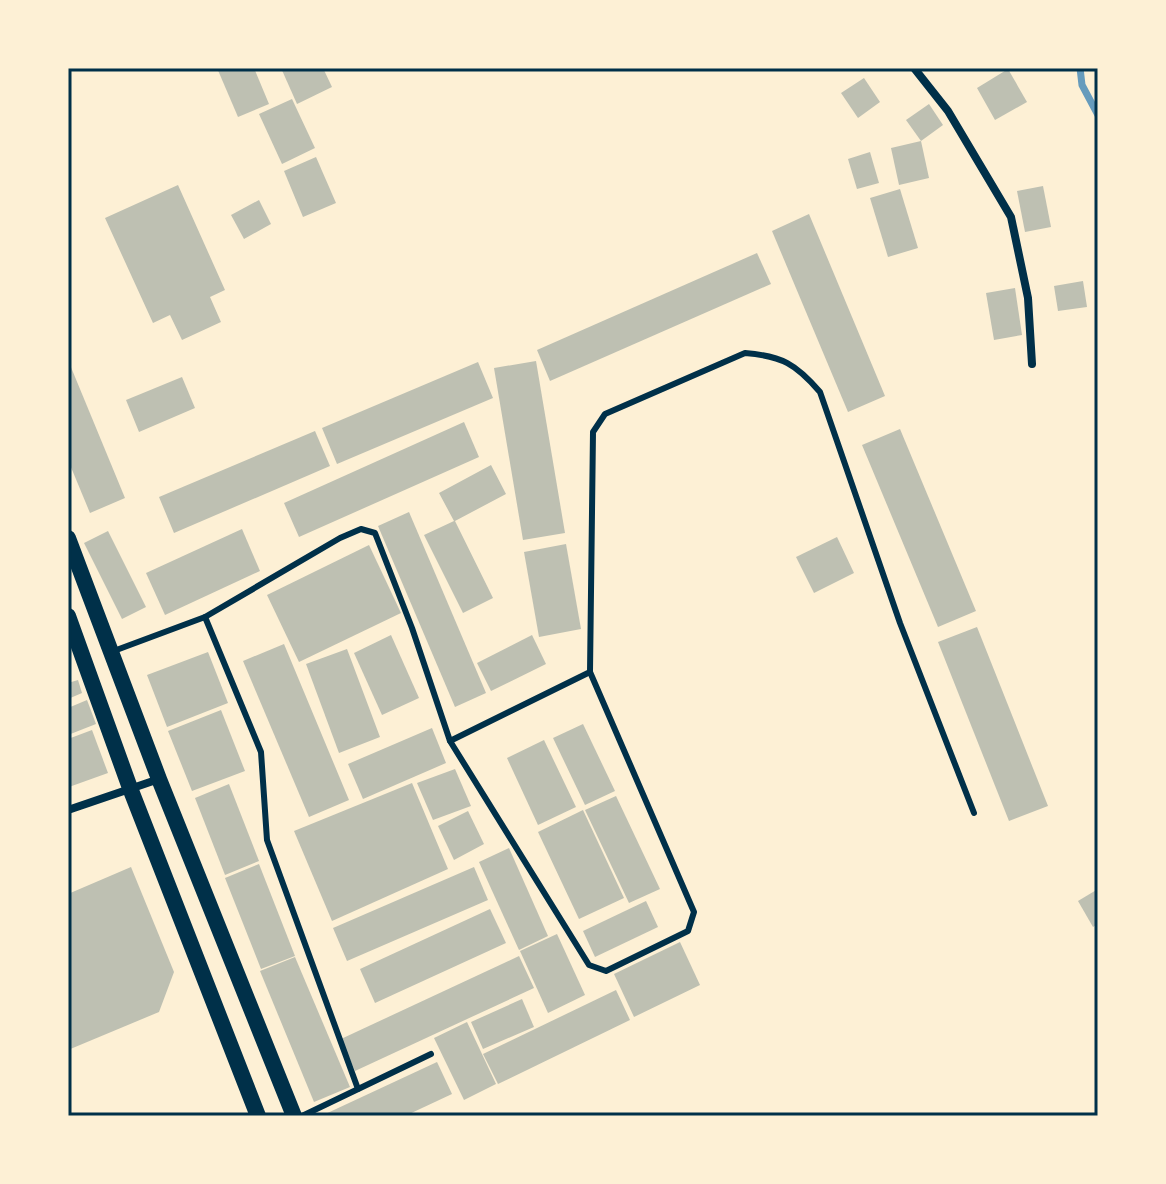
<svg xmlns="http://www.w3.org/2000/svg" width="1166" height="1184" viewBox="0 0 1166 1184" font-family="'PT Sans Narrow',sans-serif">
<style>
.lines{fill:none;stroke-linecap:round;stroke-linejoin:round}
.stream{stroke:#669bbc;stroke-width:7}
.building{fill:#bec0b2}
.service{stroke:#003049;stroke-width:6}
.minor{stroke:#003049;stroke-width:8}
.secondary{stroke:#003049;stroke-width:16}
.neatline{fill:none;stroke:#003049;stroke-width:3}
</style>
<rect width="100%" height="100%" fill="#fdf0d5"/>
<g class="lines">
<!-- stream -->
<path class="stream" d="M1080,68L1082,85L1098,115"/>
</g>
<!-- building -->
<g class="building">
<path d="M217,68H254L269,104L238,117Z"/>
<path d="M281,68H323L332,87L297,104Z"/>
<path d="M1008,69L1027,102L995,120L977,88Z"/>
<path d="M864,78L880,102L858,118L841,93Z"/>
<path d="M292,99L315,148L282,164L259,114Z"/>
<path d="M929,104L943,125L921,141L906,120Z"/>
<path d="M921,141L929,178L899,185L891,148Z"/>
<path d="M870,152L879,183L857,189L848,159Z"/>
<path d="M316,157L336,203L303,217L284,171Z"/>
<path d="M178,185L225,290L210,297L221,322L182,340L170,315L153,323L105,218Z"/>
<path d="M1043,186L1051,227L1025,232L1017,191Z"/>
<path d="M900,189L918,248L888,257L870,198Z"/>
<path d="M259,200L271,224L244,239L231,215Z"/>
<path d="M809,214L885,396L848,412L772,231Z"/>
<path d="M757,253L771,284L550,381L537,350Z"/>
<path d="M1083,281L1087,307L1058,311L1054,286Z"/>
<path d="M1015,288L1022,335L994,340L986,293Z"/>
<path d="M68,360L125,498L90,513L68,460Z"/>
<path d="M536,361L565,533L523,540L494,368Z"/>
<path d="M478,362L493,398L337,464L322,428Z"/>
<path d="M182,377L195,408L139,432L126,400Z"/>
<path d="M464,422L479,457L299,537L284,503Z"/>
<path d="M900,429L976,611L938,627L862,445Z"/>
<path d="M315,431L330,466L174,533L159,497Z"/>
<path d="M491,465L506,494L455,521L493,598L463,613L424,535L454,521L439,493Z"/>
<path d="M409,512L486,693L455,707L378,526Z"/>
<path d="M242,529L260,571L165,615L146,573Z"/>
<path d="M108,531L146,607L122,619L84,543Z"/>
<path d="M837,537L854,573L814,593L796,557Z"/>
<path d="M566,544L581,629L539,637L524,552Z"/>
<path d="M369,545L401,613L299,662L267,595Z"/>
<path d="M977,627L1048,806L1009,821L938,642Z"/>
<path d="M391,635L419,698L382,715L354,653Z"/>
<path d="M532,635L546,664L491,691L477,663Z"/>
<path d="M284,644L349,800L309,817L243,661Z"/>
<path d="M347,649L380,737L339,753L306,664Z"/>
<path d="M208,652L228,703L167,727L147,675Z"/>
<path d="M78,680L82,693L68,699V683Z"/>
<path d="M87,700L96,724L68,735V708Z"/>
<path d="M221,710L245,771L192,791L168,731Z"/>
<path d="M583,724L615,791L585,805L553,738Z"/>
<path d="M432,728L446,763L363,799L348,764Z"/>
<path d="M92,730L108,773L69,787L68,739Z"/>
<path d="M544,740L576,807L538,825L507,758Z"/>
<path d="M455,769L471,806L433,820L417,783Z"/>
<path d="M412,783L448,869L332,921L294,831Z"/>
<path d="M229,784L259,861L225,875L195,798Z"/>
<path d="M616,796L660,889L629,903L585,810Z"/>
<path d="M583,810L624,898L579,919L538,832Z"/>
<path d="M468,811L484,844L454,860L438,826Z"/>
<path d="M509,848L548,936L519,950L479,862Z"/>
<path d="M259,864L295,956L261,969L225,878Z"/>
<path d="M131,867L174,972L159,1012L68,1050V894Z"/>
<path d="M474,867L488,900L347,961L333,928Z"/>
<path d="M1098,889V924L1093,927L1078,901Z"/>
<path d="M646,901L658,927L595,957L583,931Z"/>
<path d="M490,909L506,943L375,1003L360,969Z"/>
<path d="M557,934L585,995L548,1013L520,951Z"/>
<path d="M680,942L700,985L634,1017L614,974Z"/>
<path d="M519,956L534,988L355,1071L341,1039Z"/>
<path d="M295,957L350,1087L314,1102L260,971Z"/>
<path d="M616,990L630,1020L498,1084L483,1054Z"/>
<path d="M522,999L534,1027L483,1049L471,1022Z"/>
<path d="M467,1022L496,1084L464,1100L434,1038Z"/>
<path d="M437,1062L452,1094L405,1116H321Z"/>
</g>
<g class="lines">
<!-- service -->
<g class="service">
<path d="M205,617L261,752L267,840L358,1089"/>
<path d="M111,652L205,617L340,538L361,529L375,533L412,628L450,741L590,672L593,432L605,414L745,353C782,356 796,364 820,392L900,623L974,813"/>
<path d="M450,741L589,965L606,971L688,931L694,912L590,672"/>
<path d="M302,1116L431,1054"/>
</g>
<!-- minor -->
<g class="minor">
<path d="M914,68L948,111L1011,217L1028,298L1032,364"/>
<path d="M68,810L159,779"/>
</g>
<!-- secondary -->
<g class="secondary">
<path d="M68,538L159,779L294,1116"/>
<path d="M68,616L130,788L258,1116"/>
</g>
</g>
<!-- border -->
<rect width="1166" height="1184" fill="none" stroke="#fdf0d5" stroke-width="140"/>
<rect x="70" y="70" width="1026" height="1044" class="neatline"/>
</svg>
